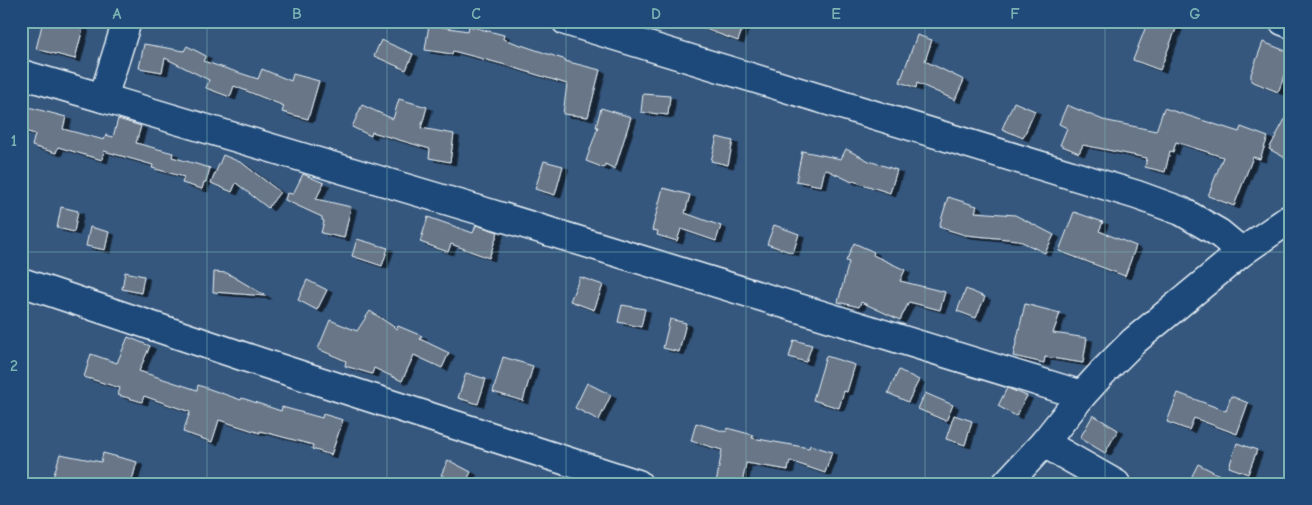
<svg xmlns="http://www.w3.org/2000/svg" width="1312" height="505" viewBox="0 0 1312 505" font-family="'Comic Neue',sans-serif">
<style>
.building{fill:#677687;stroke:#e8f1f8;filter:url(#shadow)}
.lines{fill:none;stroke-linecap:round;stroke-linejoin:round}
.minor-casing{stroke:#e8f1f8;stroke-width:31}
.minor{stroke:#1f4a7a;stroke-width:28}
.grid{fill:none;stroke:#7cb4b3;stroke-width:1;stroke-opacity:0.55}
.neatline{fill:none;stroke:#7cb4b3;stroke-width:2}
.grid-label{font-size:16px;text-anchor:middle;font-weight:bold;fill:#7cb4b3}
</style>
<defs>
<filter id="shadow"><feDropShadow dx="5.5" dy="3" stdDeviation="0" flood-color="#0009"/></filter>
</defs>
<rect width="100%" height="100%" fill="#35577e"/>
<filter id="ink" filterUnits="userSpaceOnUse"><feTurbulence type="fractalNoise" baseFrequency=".02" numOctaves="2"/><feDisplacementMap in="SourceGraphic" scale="10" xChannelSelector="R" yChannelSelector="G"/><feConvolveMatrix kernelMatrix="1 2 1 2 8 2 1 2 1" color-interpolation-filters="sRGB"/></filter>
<g filter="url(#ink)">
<!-- building -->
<g class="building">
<path d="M43,21H57L83,28L75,59L36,49Z"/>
<path d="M689,21H745L738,41L689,23Z"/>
<path d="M1148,21H1179L1160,70L1133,60Z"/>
<path d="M429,25L468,31L469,26L504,35L503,39L566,60L565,61L600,70L588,117L563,114L567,84L502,64L453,51L452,54L425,50Z"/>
<path d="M917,35L932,40L925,61L964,80L955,100L917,83L916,88L900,82Z"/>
<path d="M381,40L413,54L406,70L374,56Z"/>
<path d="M1263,42L1291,53V60L1278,92L1251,81V74Z"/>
<path d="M144,44L184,51L187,46L206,56L203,61L258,79L262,69L291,81L293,74L319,81L308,119L282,112L284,106L234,86L230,97L206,88L209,80L165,58L162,72L139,68Z"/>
<path d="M643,94L670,96L668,115L641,112Z"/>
<path d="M399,99L427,107L421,128L454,134L450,162L429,158L430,149L372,132L371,136L352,127L362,105L393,119Z"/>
<path d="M1014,102L1035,111L1023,138L1002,129Z"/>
<path d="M21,105L66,117L63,129L104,140L106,135L113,137L118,119L141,126L136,143L173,153L172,157L210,168L206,182H204L202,189L182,183L184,177L152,168L153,165L104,151L102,160L58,147L56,153L32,146L35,134L21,130Z"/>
<path d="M1067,105L1103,120L1156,131L1164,108L1239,132L1241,127L1268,137L1260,159L1253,157L1234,206L1208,196L1223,157L1176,142L1173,152L1170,151L1165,172L1145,167L1147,158L1083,145L1079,153L1060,145L1067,128L1059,124Z"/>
<path d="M601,108L631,117L615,169L605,164L604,168L586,161L598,127H596Z"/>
<path d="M1291,108V161L1269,149Z"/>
<path d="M717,137L733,141L728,165L711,161Z"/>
<path d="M846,149L869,161L897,170L890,193L853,181L852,182L825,169L821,186L796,181L802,151L841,159Z"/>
<path d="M223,155L242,163L280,192L268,208L236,183L232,192L211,183Z"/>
<path d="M544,161L563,166L555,195L535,189Z"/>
<path d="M303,174L324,183L316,199L351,207L344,238L321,233L324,221L322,220V217L285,200L287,193L293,194Z"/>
<path d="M663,188L690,195L685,213L721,226L716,241L681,229L677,241L657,235L658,231L652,230Z"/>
<path d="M948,197L977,206L975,212L1015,215L1054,235L1045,253L1018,240L965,235L939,227Z"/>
<path d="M61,207L78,211L74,232L57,228Z"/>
<path d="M1074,212L1103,222L1099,231L1136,246L1125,276L1059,251Z"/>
<path d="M428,217L473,233L476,225L498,232L489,258L451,244L448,252L420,242Z"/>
<path d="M774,225L799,234L793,253L767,244Z"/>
<path d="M90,227L109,232L105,250L86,246Z"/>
<path d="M357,239L388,248L382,266L352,256Z"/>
<path d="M854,243L874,252L873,255L905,270L900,281L945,292L940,310L909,302L900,320L861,302L859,307L838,302L849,262L846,261Z"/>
<path d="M125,272L144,276L141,293L122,289Z"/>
<path d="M214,272L227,273L266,296L213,292Z"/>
<path d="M580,277L603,285L594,310L570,301Z"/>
<path d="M307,280L327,290L317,310L298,300Z"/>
<path d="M966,289L985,297L976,318L957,311Z"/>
<path d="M1025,304L1060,313L1053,333L1087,338L1083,363L1045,357L1044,363L1013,356Z"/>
<path d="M622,305L645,309L641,327L618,322Z"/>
<path d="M370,311L397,329L398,326L422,336L420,339L449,353L442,368L414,355L402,381L374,368L372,374L345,366L346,361L318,349L330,320L357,331Z"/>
<path d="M670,319L686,323L679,352L663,348Z"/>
<path d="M128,337L150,346L139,371L197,390L198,385L241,400L242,398L281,411L282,407L322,418L323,414L343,420L331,455L312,449L313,445L260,431V433L219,420L212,442L183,432L190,412L144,396L142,402L118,395L120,388L84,377L91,354L117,363Z"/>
<path d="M794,340L812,345L806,362L789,357Z"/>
<path d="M826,356L855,365L847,392L844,391L839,408L813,400Z"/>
<path d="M503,357L533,366L523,401L493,392Z"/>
<path d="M899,370L919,380L908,402L888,393Z"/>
<path d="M466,373L486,379L478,404L458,398Z"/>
<path d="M587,383L611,395L599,420L575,408Z"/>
<path d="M1007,388L1027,396L1016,416L998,406Z"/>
<path d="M925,393L953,405L946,421L918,409Z"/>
<path d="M1178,393L1226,411L1231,396L1248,403L1237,434L1194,418L1189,430L1167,422Z"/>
<path d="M954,415L972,421L965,445L946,439Z"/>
<path d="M1093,415L1118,430L1105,453L1080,438Z"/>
<path d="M696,423L726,432L727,428L753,435L752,438L809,448L810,445L832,452L825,473L790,461L788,470L746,463L742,484H716L722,450L691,441Z"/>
<path d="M1237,443L1257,450L1248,474L1229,467Z"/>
<path d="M103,453L137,462L131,484H112L83,476L81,483L53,478L60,454L101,462Z"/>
<path d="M448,460L471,472L465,484H458L441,475Z"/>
<path d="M1198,464L1237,484H1188Z"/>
</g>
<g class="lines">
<!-- minor casing -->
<g class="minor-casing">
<g id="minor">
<path d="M566,21L1137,195L1181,211L1219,233L1242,252"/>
<path d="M1283,21L1291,24"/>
<path d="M21,74L103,98L127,21"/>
<path d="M103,98L479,210L1082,395"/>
<path d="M21,282L263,363L638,484"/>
<path d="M1044,443L1116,484"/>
<path d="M1006,484L1044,443L1082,395L1103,372L1134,341L1242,252L1291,218"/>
</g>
</g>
<!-- minor -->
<use href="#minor" class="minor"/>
</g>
</g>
<!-- grid -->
<path class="grid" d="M207,21V484M387,21V484M566,21V484M746,21V484M925,21V484M1105,21V484M21,252H1291"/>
<!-- margin -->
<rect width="1312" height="505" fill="none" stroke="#1f4a7a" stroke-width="55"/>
<rect x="28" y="28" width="1256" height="450" class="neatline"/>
<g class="grid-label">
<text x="117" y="19">A</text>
<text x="297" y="19">B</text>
<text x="476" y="19">C</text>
<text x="656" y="19">D</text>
<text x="836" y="19">E</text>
<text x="1015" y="19">F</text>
<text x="1195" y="19">G</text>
<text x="14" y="146">1</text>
<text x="14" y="371">2</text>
</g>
</svg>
